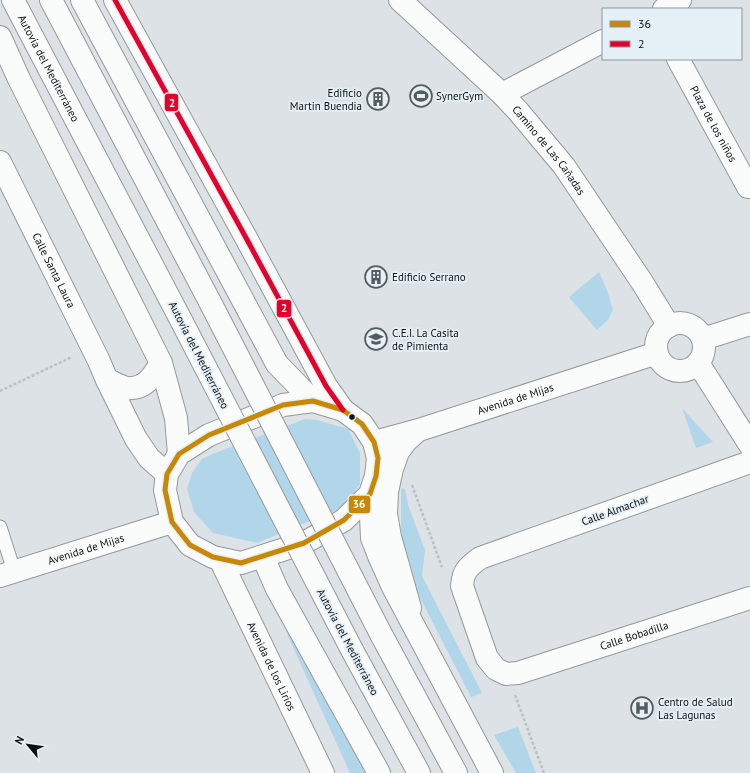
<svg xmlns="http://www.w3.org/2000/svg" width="750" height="773" viewBox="0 0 750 773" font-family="'PT Sans',sans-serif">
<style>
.green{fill:#b2d6e9}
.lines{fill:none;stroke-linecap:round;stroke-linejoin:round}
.service-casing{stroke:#95999b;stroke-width:15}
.minor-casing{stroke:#95999b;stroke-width:24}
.motorway-casing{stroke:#95999b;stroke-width:24}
.path{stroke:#bec0c0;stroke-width:2.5;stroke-dasharray:3 2;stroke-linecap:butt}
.service{stroke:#fafbfb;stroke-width:13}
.minor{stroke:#fafbfb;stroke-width:22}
.motorway{stroke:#fafbfb;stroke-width:22}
.motorway-bridge-casing{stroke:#95999b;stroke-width:24;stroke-linecap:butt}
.motorway-bridge{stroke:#fafbfb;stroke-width:22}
.bus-1-casing{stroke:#e5f0f6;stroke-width:8}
.bus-2-casing{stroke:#e5f0f6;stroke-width:8}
.bus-1{stroke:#c88804;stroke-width:5}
.bus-2{stroke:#e4002b;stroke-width:5}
.bus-dot{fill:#0c1012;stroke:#e5f0f6;stroke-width:1.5}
.labels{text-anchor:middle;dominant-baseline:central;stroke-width:3.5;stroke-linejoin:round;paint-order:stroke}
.street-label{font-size:11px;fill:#0c1012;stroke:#e5f0f6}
.poi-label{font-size:11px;fill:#0c1012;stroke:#e5f0f6;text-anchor:start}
.line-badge{stroke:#e5f0f6;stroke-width:1.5}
.badge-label{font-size:11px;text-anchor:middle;font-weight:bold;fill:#fff}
</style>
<rect width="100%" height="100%" fill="#dce2e5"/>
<!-- green -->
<g class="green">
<path d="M599,272L607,290L613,310L608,320L597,330L569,297Z"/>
<path d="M682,408L713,442L696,448Z"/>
<path d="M305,419L317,420L348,429L360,453V484L347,503L339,509L257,543L213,533L194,512L187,489L192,473L202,459L215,453Z"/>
<path d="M402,488L405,489L408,505L425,550L422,576L482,693L471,697L413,584L404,559L401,525V490Z"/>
<path d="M291,632L368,773H350L287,634Z"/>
<path d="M518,727L536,773H516L494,735Z"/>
</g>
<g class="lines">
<!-- service casing -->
<g class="service-casing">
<path id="service" d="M0,527L14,571"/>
</g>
<!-- minor casing -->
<g class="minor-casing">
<g id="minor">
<path d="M115,0L245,236L326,386L343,410"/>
<path id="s1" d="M400,0L502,94L518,111L564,166L642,282L669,326"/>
<path d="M664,9L680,0"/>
<path id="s2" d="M678,59L748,187H750"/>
<path d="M502,94L603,41"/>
<path id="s3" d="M0,162L98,359L107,380L136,439L149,458L167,474"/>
<circle cx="680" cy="347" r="24"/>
<path d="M703,339L750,324"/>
<path d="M698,363L750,445"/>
<path d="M107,380C113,382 121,387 127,388C145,390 153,376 161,363"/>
<path d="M313,401L343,410L362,424L374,442L378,458L376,476L370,494L344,520L304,543L241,563L213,557L190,545L172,522L165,490L167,474L179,454L209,435L283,405Z"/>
<path id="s4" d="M374,442L422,429L657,353"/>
<path id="s5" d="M750,462L480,558C468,567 463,571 462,586L487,658L496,669L506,674L518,673L750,598"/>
<path id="s6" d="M220,559L323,773"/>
<path id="s7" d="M0,576L172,522"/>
<path d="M410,608L390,537L386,514L387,492L392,469L398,452L406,441L417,431"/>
</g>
</g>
<!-- motorway casing -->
<g class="motorway-casing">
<g id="motorway">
<path id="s8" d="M13,0L182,322"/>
<path d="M51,0L210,302"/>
<path d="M82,0L277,364L313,401"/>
<path d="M0,37L19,79L161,363L176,418L179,454"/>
<path d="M370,494L372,538L379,556L393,587L492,773"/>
<path d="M263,557L277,589L379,773"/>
<path d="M382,636L456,773"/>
<path d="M352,650L419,773"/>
</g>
</g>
<!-- path -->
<g class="path">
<path d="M0,391L72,357"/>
<path d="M412,485L442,567"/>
<path d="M515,695L544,773"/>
</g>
<!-- service -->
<use href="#service" class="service"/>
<!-- minor -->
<use href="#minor" class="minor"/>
<!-- motorway -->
<use href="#motorway" class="motorway"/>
<!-- motorway-bridge casing -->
<g class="motorway-bridge-casing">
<g id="motorway-bridge">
<path d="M210,302L382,636"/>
<path d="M182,322L352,650"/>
</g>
</g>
<!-- motorway-bridge -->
<use href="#motorway-bridge" class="motorway-bridge"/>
<!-- bus-1 casing -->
<g class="bus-1-casing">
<path id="bus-1" d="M313,401L343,410L362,424L374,442L378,458L376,476L370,494L344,520L304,543L241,563L213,557L190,545L172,522L165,490L167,474L179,454L209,435L283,405Z"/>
</g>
<!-- bus-2 casing -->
<g class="bus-2-casing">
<path id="bus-2" d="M115,0L245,236L326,386L343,410"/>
</g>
<!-- bus-1 -->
<use href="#bus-1" class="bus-1"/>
<!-- bus-2 -->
<use href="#bus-2" class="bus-2"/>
</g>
<!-- icons -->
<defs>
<g id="stadium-ring" transform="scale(1.15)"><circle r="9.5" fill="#e5f0f6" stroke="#555a5c" stroke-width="1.5"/><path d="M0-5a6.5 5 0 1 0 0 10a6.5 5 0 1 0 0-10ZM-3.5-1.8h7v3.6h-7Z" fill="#555a5c"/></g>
<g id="building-ring" transform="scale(1.15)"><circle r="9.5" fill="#e5f0f6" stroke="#555a5c" stroke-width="1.5"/><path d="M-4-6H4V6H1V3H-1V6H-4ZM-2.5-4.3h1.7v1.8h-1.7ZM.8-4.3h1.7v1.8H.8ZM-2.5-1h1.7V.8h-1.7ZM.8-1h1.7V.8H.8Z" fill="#555a5c"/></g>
<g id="school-ring" transform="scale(1.15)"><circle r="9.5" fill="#e5f0f6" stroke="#555a5c" stroke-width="1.5"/><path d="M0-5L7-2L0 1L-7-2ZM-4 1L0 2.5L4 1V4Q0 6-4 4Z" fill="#555a5c"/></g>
<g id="hospital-ring" transform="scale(1.15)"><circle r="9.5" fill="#e5f0f6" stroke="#555a5c" stroke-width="1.5"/><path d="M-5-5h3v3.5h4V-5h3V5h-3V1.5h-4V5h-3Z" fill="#555a5c"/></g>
</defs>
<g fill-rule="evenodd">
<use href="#stadium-ring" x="421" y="96"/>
<use href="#building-ring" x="378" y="99"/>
<use href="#building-ring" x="376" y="277"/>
<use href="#school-ring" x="376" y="339"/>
<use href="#hospital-ring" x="642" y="708"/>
</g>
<!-- markers -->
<circle class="bus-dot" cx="352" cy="417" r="3.5"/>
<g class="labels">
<!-- street labels -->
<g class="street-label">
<text stroke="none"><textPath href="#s8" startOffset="77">Autovía del Mediterráneo</textPath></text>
<text stroke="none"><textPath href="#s2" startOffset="74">Plaza de los niños</textPath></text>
<text stroke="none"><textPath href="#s1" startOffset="212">Camino de Las Cañadas</textPath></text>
<text stroke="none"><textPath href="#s3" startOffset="121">Calle Santa Laura</textPath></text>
<text transform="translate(199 355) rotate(63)">Autovía del Mediterráneo</text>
<text stroke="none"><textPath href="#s4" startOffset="148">Avenida de Mijas</textPath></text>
<text transform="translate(615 510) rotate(-20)">Calle Almachar</text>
<text stroke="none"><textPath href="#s7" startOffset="90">Avenida de Mijas</textPath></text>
<text stroke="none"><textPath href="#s5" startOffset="557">Calle Bobadilla</textPath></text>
<text transform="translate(348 642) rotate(62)">Autovía del Mediterráneo</text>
<text stroke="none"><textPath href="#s6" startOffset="119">Avenida de los Lirios</textPath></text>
</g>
<!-- poi labels -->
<g class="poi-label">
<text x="362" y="93" text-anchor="end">Edificio<tspan x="362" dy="13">Martin Buendia</tspan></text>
<text x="436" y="96">SynerGym</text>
<text x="392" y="277">Edificio Serrano</text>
<text x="392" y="333">C.E.I. La Casita<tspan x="392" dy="13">de Pimienta</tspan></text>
<text x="658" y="702">Centro de Salud<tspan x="658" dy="13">Las Lagunas</tspan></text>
</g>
</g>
<g class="line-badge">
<rect x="164" y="93" width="15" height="19" rx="4" fill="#e4002b"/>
<rect x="276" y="299" width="16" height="19" rx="4" fill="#e4002b"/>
<rect x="348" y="495" width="23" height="19" rx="4" fill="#c88804"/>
</g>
<g class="badge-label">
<text x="172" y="107">2</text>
<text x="284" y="312">2</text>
<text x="359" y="508">36</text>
</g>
<!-- legend -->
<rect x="602" y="8" width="140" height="52" fill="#e5f0f6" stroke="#8e969b"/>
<rect x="610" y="21" width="20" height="6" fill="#c88804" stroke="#8e969b"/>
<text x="638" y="28" font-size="12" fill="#0c1012">36</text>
<rect x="610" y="41" width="20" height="6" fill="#e4002b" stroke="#8e969b"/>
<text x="638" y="48" font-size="12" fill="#0c1012">2</text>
<!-- north arrow -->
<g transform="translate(28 745) rotate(299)" stroke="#e5f0f6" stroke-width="3" paint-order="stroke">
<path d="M0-3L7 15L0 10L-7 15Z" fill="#0c1012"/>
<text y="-6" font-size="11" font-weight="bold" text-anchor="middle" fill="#0c1012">N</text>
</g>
</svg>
